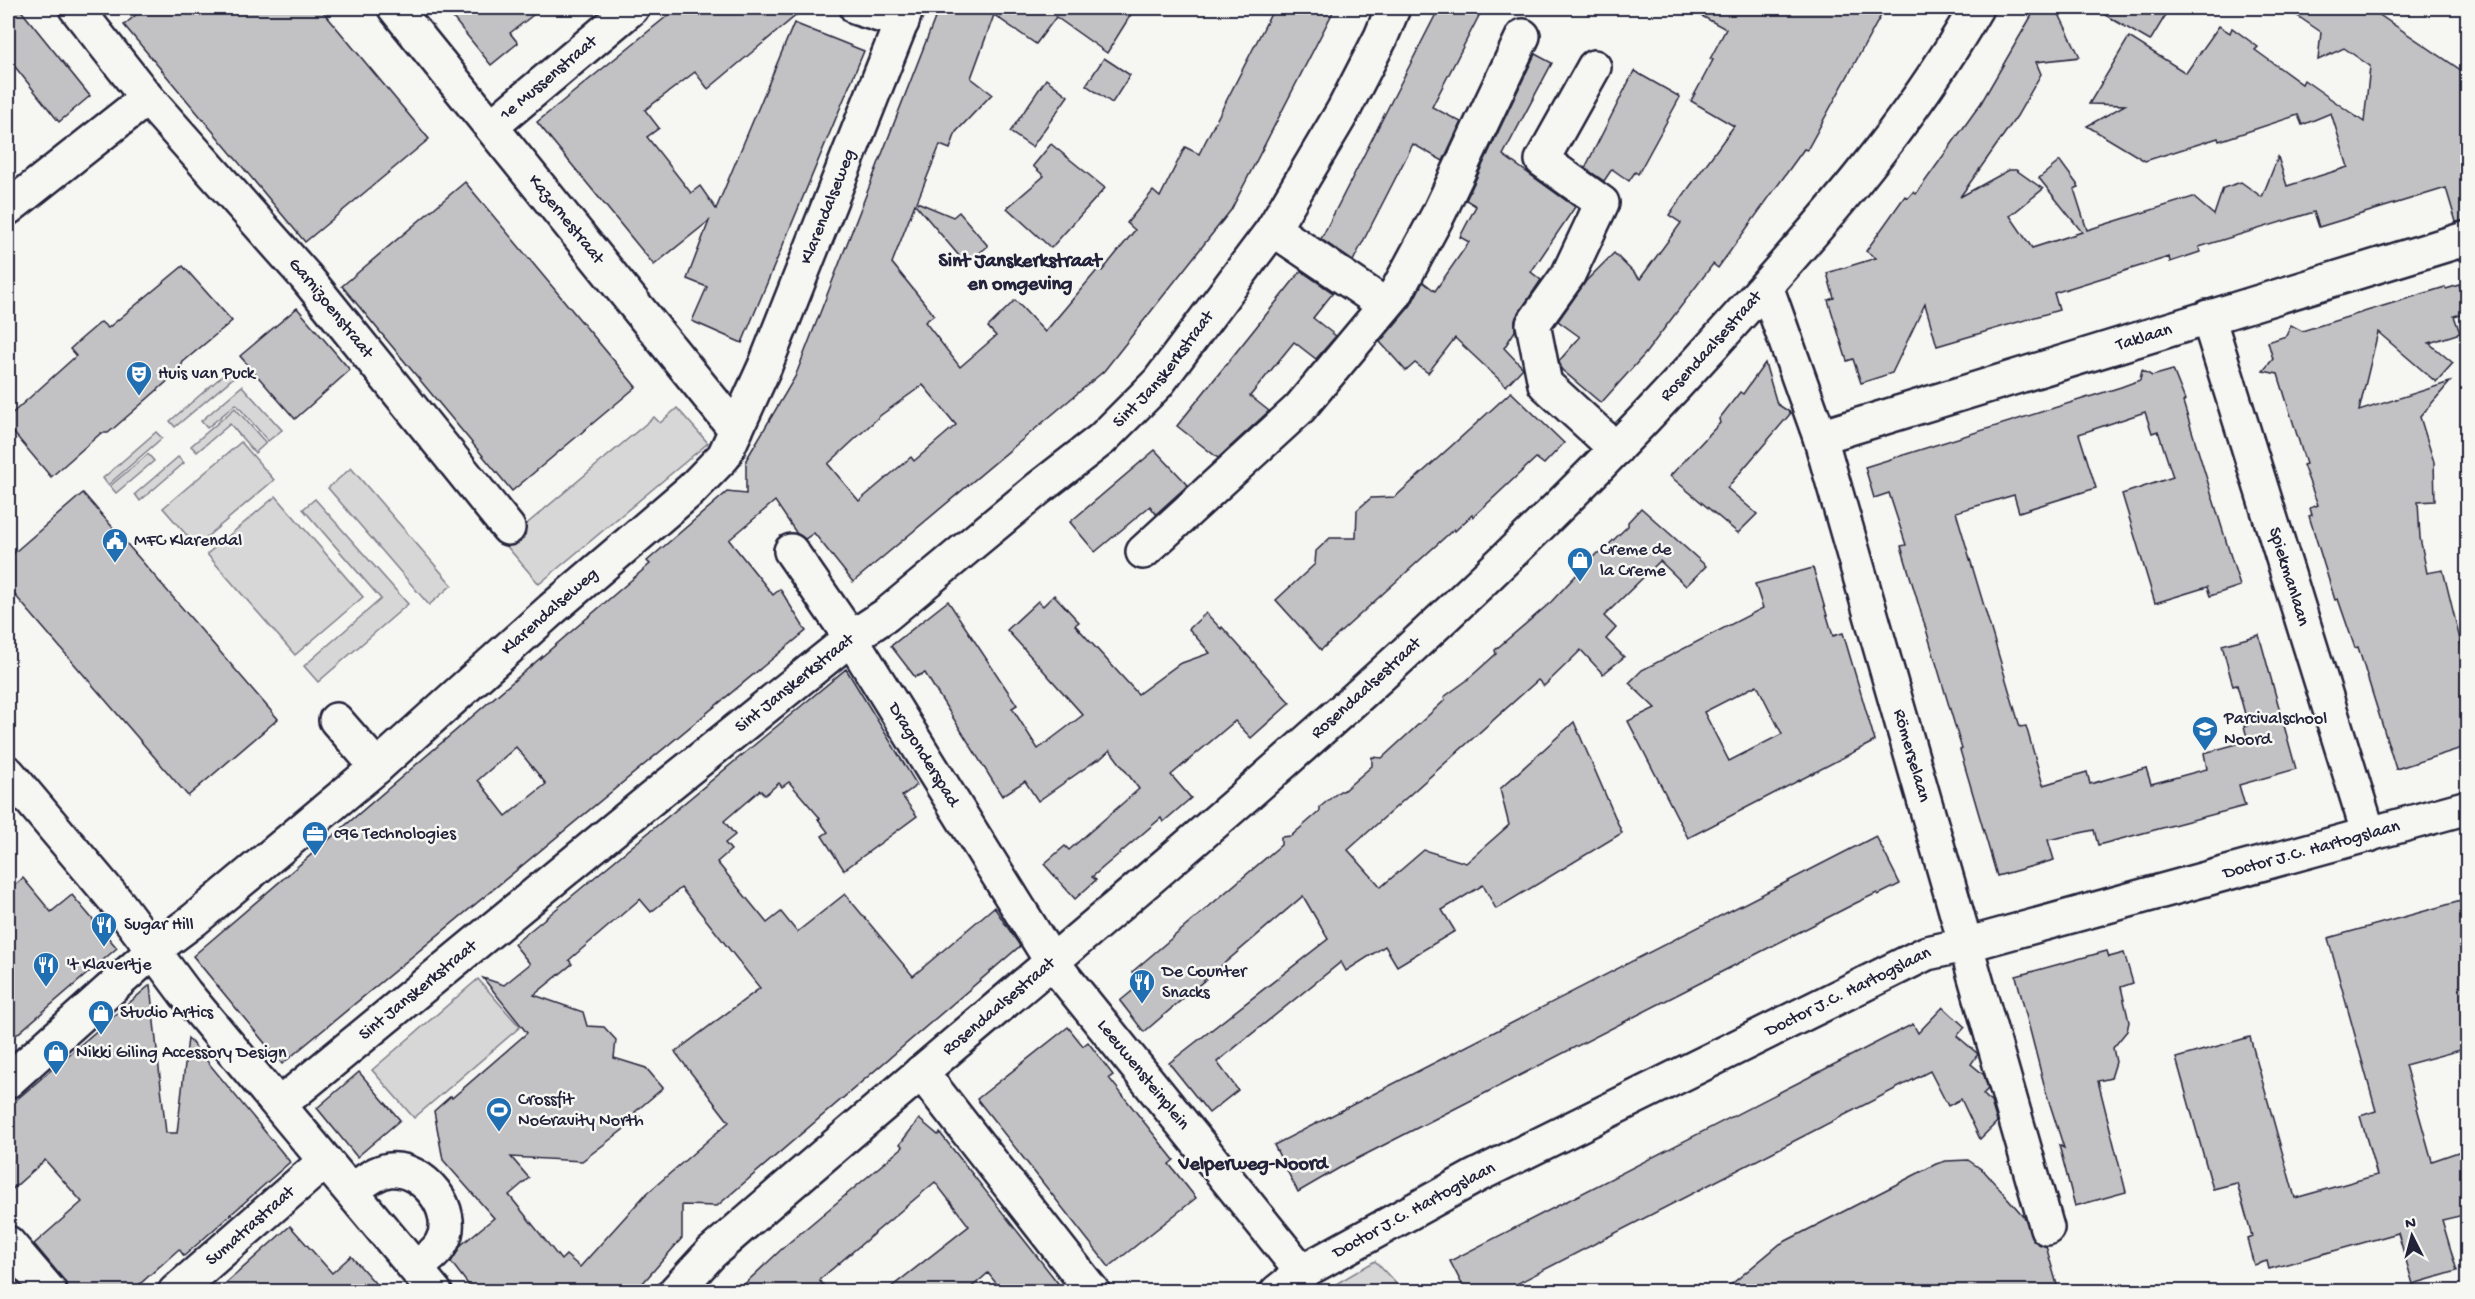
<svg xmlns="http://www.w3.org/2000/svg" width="2475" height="1299" viewBox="0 0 2475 1299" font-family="'Gochi Hand',sans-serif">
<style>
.green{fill:#d7d7d7;stroke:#7c7c89;stroke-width:1.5}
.building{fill:#c2c2c4;stroke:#22223b;stroke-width:1.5;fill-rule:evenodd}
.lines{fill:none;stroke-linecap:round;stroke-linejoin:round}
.minor-casing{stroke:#22223b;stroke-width:38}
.minor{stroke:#f6f6f2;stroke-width:33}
.labels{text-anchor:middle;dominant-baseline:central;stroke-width:5;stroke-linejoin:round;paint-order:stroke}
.street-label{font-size:18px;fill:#22223b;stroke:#f6f6f2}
.poi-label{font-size:18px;fill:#22223b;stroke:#f6f6f2;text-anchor:start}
.neighbourhood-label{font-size:20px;font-weight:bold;fill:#22223b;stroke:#f6f6f2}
</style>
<rect width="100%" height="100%" fill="#f6f6f2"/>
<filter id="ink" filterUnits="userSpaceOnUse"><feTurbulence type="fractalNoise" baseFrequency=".0167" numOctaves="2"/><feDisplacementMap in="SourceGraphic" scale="12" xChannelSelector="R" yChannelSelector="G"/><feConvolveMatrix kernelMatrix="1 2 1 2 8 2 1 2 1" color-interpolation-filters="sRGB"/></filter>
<g filter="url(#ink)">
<!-- green -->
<g class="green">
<path d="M229,370L234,377L175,427L170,421Z"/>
<path d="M242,386L282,430L268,441L236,404L207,428L201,421Z"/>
<path d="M235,408L266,443L255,453L230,424L197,452L191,446Z"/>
<path d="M677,408L708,443L539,584L504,543L654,417L660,423Z"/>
<path d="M156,432L162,438L108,485L103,478Z"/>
<path d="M241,442L274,480L196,546L163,508Z"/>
<path d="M148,454L154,461L116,493L110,486Z"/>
<path d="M178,457L184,463L140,501L135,494Z"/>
<path d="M351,468L452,585L429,605L328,488Z"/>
<path d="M276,496L363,597L295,655L207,554Z"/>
<path d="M315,499L408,604L318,682L304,666L381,599L303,509Z"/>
<path d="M478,979L520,1027L414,1118L372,1070Z"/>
<path d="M1375,1261L1403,1291H1324Z"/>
</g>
<!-- building -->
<g class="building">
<path d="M8,8H19L90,96L59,122L8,58Z"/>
<path d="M144,8H320L429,139L305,242L124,25Z"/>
<path d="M445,8H542L510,33L518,43L491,65Z"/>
<path d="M677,8H805L708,89L695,72L645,110L659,128L647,137L691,193L700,186L716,209L794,23L864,51L742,343L692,321L707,287L687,279L709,221L654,265L537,122Z"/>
<path d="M939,8H1135L1107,53L1056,17L1036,44L994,15L971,78L992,94L956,132L950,149L940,145L917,202L953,217L959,212L988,246L966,264L915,204L892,263L934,315L925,322L960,367L996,336L988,327L1015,300L1045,332L1099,268L1102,271L1135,230L1127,223L1153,191L1160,197L1185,147L1199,154L1274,8H1335L1231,210L1104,371L853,582L814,533L805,539L797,534L775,501L729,540L773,595L780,589L806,631L282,1064L193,956L650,564L647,561L727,492L746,494V460L795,377ZM923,385L956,425L914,461L911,457L859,501L828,464L881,415ZM516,747L546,784L506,816L478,780Z"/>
<path d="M1439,8H1483L1432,107L1461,122L1443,161L1413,144L1353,261L1321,239Z"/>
<path d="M1687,8H1885L1807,150L1804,149L1718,268L1713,264L1645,354L1601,403L1561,369L1559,361L1580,337L1558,321L1586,281L1614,253L1640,279L1681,223L1669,215L1734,126L1691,101L1713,60L1710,59L1726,29Z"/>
<path d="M2036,8H2056L2080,57L2036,62L2041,74L2017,116L1960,197L2009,170H2016L2043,189L2010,216L2032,248L2082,232L2039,178L2060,161L2079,187L2074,189L2087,230L2193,197L2214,215L2223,188L2241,182L2262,197L2278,157L2287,186L2348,167L2331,113L2302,125L2298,115L2219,141L2218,138L2145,161L2087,126L2125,105L2089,104L2129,37L2186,73L2219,26L2230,33L2232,28L2258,47L2255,50L2302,84L2304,80L2364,122L2370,66L2344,48L2318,60L2321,32L2286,8H2369L2468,75V220L2456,222L2446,188L2319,227L2314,212L2199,247L2200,252L2170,262L2169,257L2054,293L2059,310L1937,346L1925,304L1892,373L1861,383L1853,359L1847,361L1828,300L1834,298L1827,273L1876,258L1866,251L1905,196L1908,198L1913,192L1916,194L1981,103Z"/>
<path d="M2093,8H2170L2150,41Z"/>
<path d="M1535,54L1552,63L1503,155L1575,207L1531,272L1541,280L1518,314L1515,321V331L1504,348L1523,368L1506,386L1455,338L1428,373L1415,363L1406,371L1380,342L1411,305L1423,282L1435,291L1469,242L1460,237L1476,206L1466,200Z"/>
<path d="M1104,58L1130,75L1112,103L1086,85Z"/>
<path d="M1634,71L1680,97L1638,174L1635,172L1629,181L1612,169L1604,181L1585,168Z"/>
<path d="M1046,79L1068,96L1032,147L1010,132Z"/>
<path d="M1051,144L1105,188L1051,248L1007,208L1044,176L1033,166Z"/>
<path d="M465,182L636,387L512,491L342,286Z"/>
<path d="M183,266L232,321L183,362L179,371L114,428L108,433H101L51,477L8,426V417L76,356L70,349L81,339L101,322L108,328Z"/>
<path d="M1301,271L1333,293L1313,318L1336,336L1316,359L1294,342L1250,396L1269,411L1218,458L1177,426Z"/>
<path d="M2459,285L2468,309V312L2454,316L2460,333L2429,343L2453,363L2436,382L2378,332L2359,411L2450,382L2420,417L2434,462L2435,501L2418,502L2420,538L2427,573L2443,570L2468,672V746L2396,769L2358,647L2355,648L2338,599L2335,600L2309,516L2312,515L2310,508L2318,505L2303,465L2306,464L2278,374L2263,371L2273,359L2268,342L2286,336L2291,325L2302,331L2445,287L2446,289Z"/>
<path d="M297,308L350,370L295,419L240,356Z"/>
<path d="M1765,363L1777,404L1791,413L1727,488L1757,514L1738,533L1670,476L1720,423L1719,419L1740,392L1743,394Z"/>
<path d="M2142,370L2152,376L2173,370L2185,400L2183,402L2240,586L2210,596L2207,587L2155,603L2122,494L2173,477L2158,431L2152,433L2145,412L2079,434L2096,488L2019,512L2014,495L1956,512L2020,727L2026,726L2043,785L2087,772L2090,784L2146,768L2151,784L2207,769L2204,753L2248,741L2244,726L2248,725L2237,685L2233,686L2222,645L2259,635L2296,769L2239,785L2245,806L2098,845L2094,830L2048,840L2054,860L1997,876L1960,750L1962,749L1901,546L1906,545L1889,493L1874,498L1865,467L2121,387L2140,380Z"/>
<path d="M1511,392L1564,443L1544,464L1536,458L1473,517L1472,515L1455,531L1454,529L1321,650L1276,600L1315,564L1316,551L1330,538H1356L1357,510L1371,498L1395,497Z"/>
<path d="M1155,450L1188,485L1156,514L1150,506L1095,552L1070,522Z"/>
<path d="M83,493L278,719L188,796L8,587V558Z"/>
<path d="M1641,508L1706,566L1686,586L1660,561L1604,616L1616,628L1606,639L1624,657L1603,674L1581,650L1544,686L1538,680L1348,850L1381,887L1424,850L1466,863L1509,825L1500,789L1574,722L1622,833L1496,909L1483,885L1442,910L1455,931L1397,966L1385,946L1346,971L1341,962L1217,1062L1238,1090L1209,1113L1169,1063L1328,939L1303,896L1144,1032L1120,1001L1142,983L1132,972L1281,845V837L1291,836L1320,811V807L1331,798L1340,791H1343L1372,766V757L1382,758L1445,700L1444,697L1466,681L1496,654L1495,650L1551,602L1597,553H1600L1628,526V522Z"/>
<path d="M1813,568L1833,636L1843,633L1875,741L1688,838L1628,721L1655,708L1629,683L1642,670L1763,608L1755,584ZM1757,685L1782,734L1729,761L1704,712Z"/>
<path d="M1054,595L1079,622L1075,625L1138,694L1179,664L1210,653L1189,629L1206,613L1221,629L1222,627L1290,703L1251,738L1235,721L1171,775L1191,798L1163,822L1161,818L1113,859L1092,877L1096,880L1075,899L1044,864L1065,846L1069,850L1139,789L1110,750L1099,760L1098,759L1038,801L1025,781L1002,796L925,673L915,677L891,646L948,601L1017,705L1012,708L1038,749L1083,715L1007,630L1038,601L1043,606Z"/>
<path d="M846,669L917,785L902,796L917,816L844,870L822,836L828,832L818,819L820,818L789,782L782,787L779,783L765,795L760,790L724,821L735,835L725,843L731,850L717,862L767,923L781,912L797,932L845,894L913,976L994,907L1020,946L717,1206L682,1205V1238L635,1292H474L451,1262L461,1245L494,1218L443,1160L434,1111L451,1096L452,1098L527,1033L483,978L504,985L530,964L514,944ZM681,888L760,988L675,1052L729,1122L644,1196L580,1267L566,1255L561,1260L509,1195L529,1178L511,1157L582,1161L640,1117L635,1112L663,1088L646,1068L614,1058L616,1040L604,1027L587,1026L583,1012L534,995L572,964L569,960L640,899L651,912Z"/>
<path d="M1876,836L1900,884L1878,895L1877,893L1856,903L1739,963L1341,1167L1298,1192L1274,1145Z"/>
<path d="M23,878L51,912L72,895L117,948L8,1042V891Z"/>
<path d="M2468,899V1048L2405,1065L2432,1161L2461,1151L2468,1175V1214L2442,1220L2457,1271L2413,1284L2398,1233L2269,1269L2267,1261L2254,1265L2247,1239L2252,1237L2237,1183L2213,1189L2176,1058L2250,1037L2295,1198L2377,1175L2360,1116L2376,1111L2328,938Z"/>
<path d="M2107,951L2109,957L2124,953L2133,983L2121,987L2129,1022L2127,1031L2113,1048L2116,1062L2111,1078L2098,1081L2126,1192L2075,1206L2059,1145L2064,1148L2046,1092L2016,976Z"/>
<path d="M150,985L166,1133H177L188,1038L290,1162L184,1256L179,1249L131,1292H68L64,1280L34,1244L82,1202L45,1160L8,1193V1107Z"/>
<path d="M1943,1007L1965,1027L1957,1036L1978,1054L1971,1064L1984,1075L1988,1089L1983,1094L1991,1102L1997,1122L1980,1139L1961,1099L1948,1106L1930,1071L1501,1292H1466L1450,1261L1913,1024L1918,1033Z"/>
<path d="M1068,1027L1083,1046L1088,1042L1113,1075L1109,1078L1174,1160L1169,1164L1196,1198L1109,1267L977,1099Z"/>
<path d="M359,1072L400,1120L357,1157L317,1108Z"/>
<path d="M919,1119L938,1135L940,1133L1065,1292H1003L988,1273L966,1292H885L969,1226L935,1182L819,1280L829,1292H736L785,1246L903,1147L900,1144Z"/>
<path d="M1968,1160L1984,1171L2025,1218L2034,1241L2046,1246L2059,1292H1722L1780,1244L1936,1164L1946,1161Z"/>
<path d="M290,1226L332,1273L351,1256L383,1292H216Z"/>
</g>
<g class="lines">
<!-- minor casing -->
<g class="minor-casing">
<g id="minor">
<path id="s1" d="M76,8L147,98L305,276L508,528"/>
<path id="s2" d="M395,8L736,430"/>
<path d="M857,8L902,22"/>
<path d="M1594,67L1542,160L1602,203L1568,275L1533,324L1545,384L1616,449"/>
<path id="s3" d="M492,126L632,8"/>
<path d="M8,208L147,98"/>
<path d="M1273,229L1385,305"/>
<path id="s4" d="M1766,286L1820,437L2047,1228"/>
<path id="s5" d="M2208,317L2369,835"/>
<path id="s6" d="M1820,437L2468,238"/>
<path id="s7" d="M791,551L851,638L1052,962L1302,1272"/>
<path d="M1143,552L1299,409L1396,293L1439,213L1523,36"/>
<path d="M336,720L377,767"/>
<path d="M8,773L120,906L185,993L435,1292"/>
<path d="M921,1072L1093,1292"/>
<path id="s8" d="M8,1081L154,950L194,920L377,767L552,609L692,489L724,456L765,366L907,8"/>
<path id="s9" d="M279,1105L651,799L851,638L886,615L1039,488L1102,439L1158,383L1273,229L1343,111L1381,37L1393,8"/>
<path d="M353,1190C364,1182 375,1172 389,1170C422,1166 459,1210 442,1242C437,1253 425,1260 416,1267"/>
<path d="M8,1243L50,1292"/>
<path id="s10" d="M175,1292L325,1161"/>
<path id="s11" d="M675,1292L711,1253C1049,956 1410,681 1712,346C1809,238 1904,134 1976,8"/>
<path id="s12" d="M1277,1292L1302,1272L1476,1176L1927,953L1965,945L2468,807"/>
</g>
</g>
<!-- minor -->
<use href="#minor" class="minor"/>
</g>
</g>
<!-- icons -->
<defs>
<g id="theatre-pin" transform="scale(1.35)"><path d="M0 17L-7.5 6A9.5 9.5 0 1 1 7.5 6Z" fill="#1f6fb2" stroke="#f6f6f2"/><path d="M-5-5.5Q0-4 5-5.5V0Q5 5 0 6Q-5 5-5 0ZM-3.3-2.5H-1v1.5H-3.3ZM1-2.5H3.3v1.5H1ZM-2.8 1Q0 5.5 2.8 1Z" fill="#fff"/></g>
<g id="civic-pin" transform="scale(1.35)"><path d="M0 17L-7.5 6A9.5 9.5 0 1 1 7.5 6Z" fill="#1f6fb2" stroke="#f6f6f2"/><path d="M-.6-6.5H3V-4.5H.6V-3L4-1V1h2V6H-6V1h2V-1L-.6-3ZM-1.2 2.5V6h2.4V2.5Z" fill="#fff"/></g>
<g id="shop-pin" transform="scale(1.35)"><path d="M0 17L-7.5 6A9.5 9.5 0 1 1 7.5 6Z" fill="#1f6fb2" stroke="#f6f6f2"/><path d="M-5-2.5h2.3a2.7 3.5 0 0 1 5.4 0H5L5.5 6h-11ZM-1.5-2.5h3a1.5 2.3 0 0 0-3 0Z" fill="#fff"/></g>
<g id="school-pin" transform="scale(1.35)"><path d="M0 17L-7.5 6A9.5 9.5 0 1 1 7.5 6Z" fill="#1f6fb2" stroke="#f6f6f2"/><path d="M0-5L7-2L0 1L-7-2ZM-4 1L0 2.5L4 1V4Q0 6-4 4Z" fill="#fff"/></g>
<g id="office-pin" transform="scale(1.35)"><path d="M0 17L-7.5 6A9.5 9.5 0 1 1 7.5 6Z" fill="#1f6fb2" stroke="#f6f6f2"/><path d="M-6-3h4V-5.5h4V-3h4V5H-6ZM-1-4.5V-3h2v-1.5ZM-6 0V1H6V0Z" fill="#fff"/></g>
<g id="restaurant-pin" transform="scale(1.35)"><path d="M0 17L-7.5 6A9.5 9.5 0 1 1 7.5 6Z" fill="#1f6fb2" stroke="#f6f6f2"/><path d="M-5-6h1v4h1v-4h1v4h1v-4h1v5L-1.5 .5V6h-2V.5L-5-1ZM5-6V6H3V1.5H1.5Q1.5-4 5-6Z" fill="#fff"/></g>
<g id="stadium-pin" transform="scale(1.35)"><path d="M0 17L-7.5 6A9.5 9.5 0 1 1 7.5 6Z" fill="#1f6fb2" stroke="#f6f6f2"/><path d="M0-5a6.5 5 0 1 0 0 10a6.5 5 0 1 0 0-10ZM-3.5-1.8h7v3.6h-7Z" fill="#fff"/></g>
</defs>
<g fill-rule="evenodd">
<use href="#theatre-pin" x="139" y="374"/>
<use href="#civic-pin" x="115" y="541"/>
<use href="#shop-pin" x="1580" y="560"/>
<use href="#school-pin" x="2205" y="729"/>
<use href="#office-pin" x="315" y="834"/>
<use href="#restaurant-pin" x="104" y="925"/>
<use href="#restaurant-pin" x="46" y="965"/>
<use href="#restaurant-pin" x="1142" y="982"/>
<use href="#shop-pin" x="101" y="1013"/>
<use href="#shop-pin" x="56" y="1053"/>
<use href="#stadium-pin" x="499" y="1110"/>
</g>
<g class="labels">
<!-- street labels -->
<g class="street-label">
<text stroke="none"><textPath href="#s3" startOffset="74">1e Mussenstraat</textPath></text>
<text stroke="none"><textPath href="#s8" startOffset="1221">Klarendalseweg</textPath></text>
<text stroke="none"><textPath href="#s2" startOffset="272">Kazernestraat</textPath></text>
<text stroke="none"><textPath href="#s1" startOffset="394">Garnizoenstraat</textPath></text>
<text stroke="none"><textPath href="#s6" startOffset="339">Taklaan</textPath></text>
<text stroke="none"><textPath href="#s11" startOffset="1404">Rosendaalsestraat</textPath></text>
<text stroke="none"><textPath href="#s9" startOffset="1152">Sint Janskerkstraat</textPath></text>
<text stroke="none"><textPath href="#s5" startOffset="272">Spiekmanlaan</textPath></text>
<text stroke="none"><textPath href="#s8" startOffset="717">Klarendalseweg</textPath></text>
<text stroke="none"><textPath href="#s9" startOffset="666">Sint Janskerkstraat</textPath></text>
<text stroke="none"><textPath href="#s11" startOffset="918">Rosendaalsestraat</textPath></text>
<text stroke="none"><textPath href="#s7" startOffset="243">Dragonderspad</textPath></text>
<text stroke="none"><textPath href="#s4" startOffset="492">Römerselaan</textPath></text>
<text stroke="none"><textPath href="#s12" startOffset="1132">Doctor J.C. Hartogslaan</textPath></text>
<text stroke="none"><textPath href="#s9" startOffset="180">Sint Janskerkstraat</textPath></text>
<text stroke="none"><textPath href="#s12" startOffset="646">Doctor J.C. Hartogslaan</textPath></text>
<text stroke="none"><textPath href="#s11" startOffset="432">Rosendaalsestraat</textPath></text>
<text stroke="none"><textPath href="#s7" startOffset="632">Leeuwensteinplein</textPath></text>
<text stroke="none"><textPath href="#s12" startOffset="160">Doctor J.C. Hartogslaan</textPath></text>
<text stroke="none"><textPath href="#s10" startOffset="100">Sumatrastraat</textPath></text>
</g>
<!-- poi labels -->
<g class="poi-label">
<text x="158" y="374">Huis van Puck</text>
<text x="134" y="541">MFC Klarendal</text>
<text x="1600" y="550">Creme de<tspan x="1600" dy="21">la Creme</tspan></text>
<text x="2224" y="719">Parcivalschool<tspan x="2224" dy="21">Noord</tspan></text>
<text x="334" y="834">c96 Technologies</text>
<text x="124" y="925">Sugar Hill</text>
<text x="66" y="965">'t Klavertje</text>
<text x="1162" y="972">De Counter<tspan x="1162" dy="21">Snacks</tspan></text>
<text x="120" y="1013">Studio Artics</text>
<text x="76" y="1053">Nikki Giling Accessory Design</text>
<text x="518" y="1100">Crossfit<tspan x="518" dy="21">NoGravity North</tspan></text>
</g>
<!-- neighbourhood labels -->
<g class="neighbourhood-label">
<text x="1020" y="262">Sint Janskerkstraat<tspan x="1020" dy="23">en omgeving</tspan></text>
<text x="1253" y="1165">Velperweg-Noord</text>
</g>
</g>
<!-- margin -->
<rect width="2475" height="1299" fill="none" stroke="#f6f6f2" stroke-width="30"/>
<rect x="15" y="15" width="2445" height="1269" fill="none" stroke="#22223b" stroke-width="2" filter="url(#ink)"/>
<!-- north arrow -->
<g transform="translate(2412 1236) rotate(354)" stroke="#f6f6f2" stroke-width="4.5" paint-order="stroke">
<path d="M0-4.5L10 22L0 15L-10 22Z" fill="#22223b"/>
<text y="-9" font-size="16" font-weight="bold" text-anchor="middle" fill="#22223b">N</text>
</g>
</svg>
